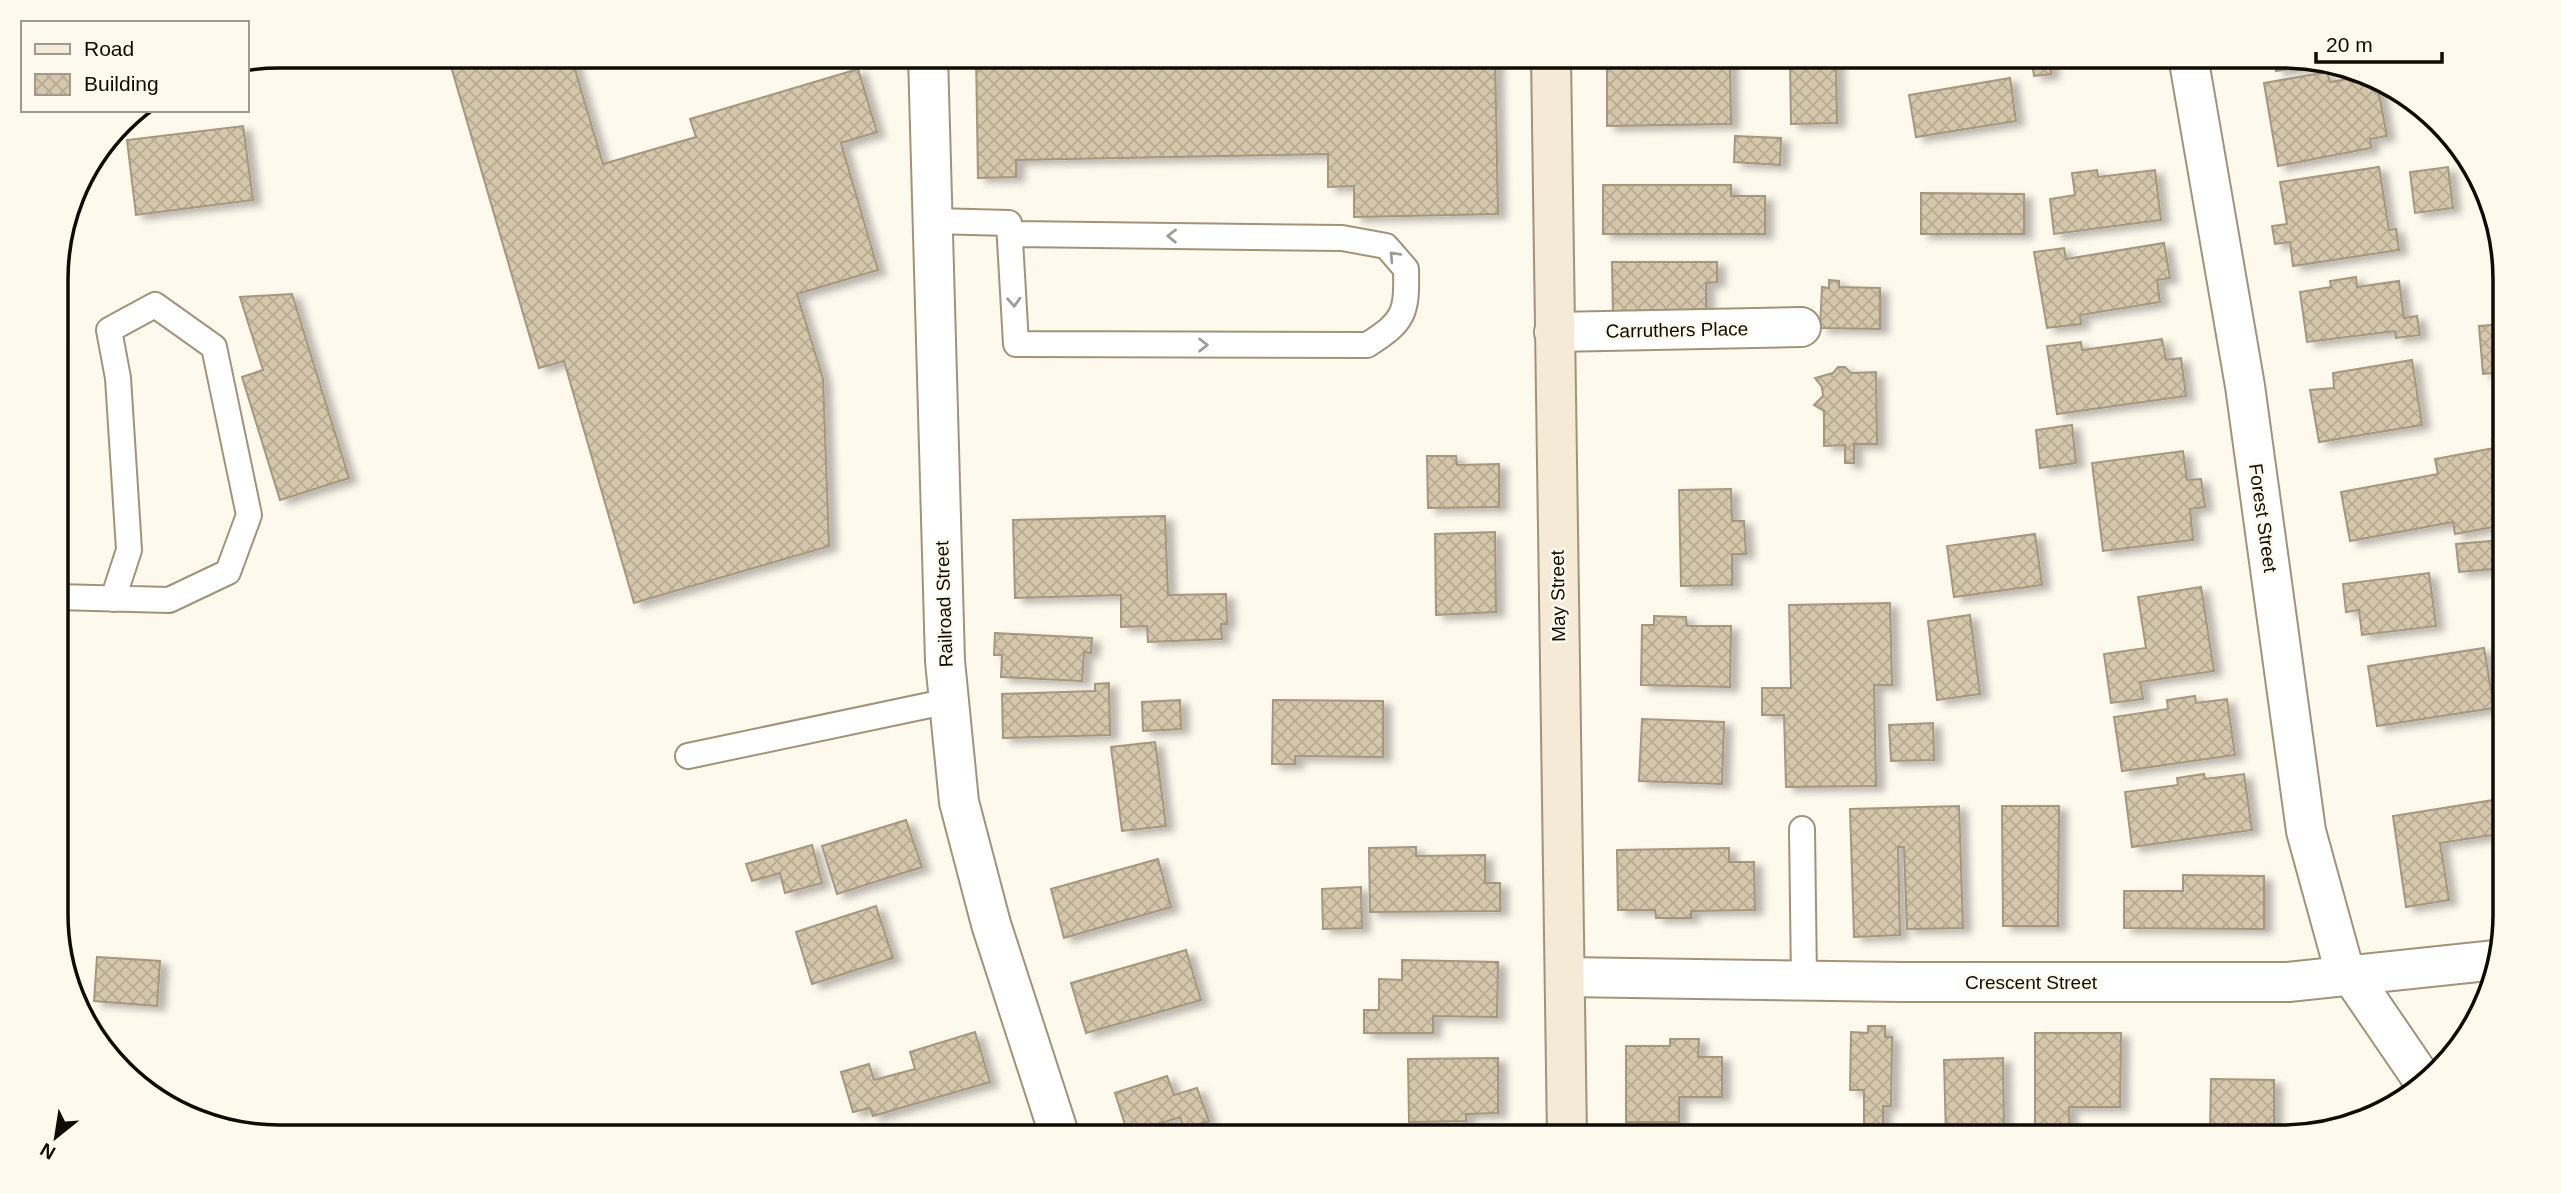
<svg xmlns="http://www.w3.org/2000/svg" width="2561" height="1193" viewBox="0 0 2561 1193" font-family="Helvetica,sans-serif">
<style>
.building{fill:url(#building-cross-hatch);stroke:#a5977d;stroke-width:2;filter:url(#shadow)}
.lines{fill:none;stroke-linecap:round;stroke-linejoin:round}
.lane-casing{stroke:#a19379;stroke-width:28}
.street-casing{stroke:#a19379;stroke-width:42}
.secondary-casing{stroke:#a19379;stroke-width:42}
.lane{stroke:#fff;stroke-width:24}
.street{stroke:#fff;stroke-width:38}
.secondary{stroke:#f4ead6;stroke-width:38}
.oneway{stroke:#9f9d9a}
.labels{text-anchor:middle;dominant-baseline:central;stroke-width:5;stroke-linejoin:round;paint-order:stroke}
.street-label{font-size:19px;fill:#100b03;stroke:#fef9ed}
.rim{fill:none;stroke:#100b03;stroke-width:3.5}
</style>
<defs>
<pattern id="building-cross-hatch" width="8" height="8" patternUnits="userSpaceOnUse" patternTransform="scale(1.75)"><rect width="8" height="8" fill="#d5c7ab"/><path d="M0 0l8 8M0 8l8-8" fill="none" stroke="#b6aa92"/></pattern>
<filter id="shadow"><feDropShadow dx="8" dy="4.5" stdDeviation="3.5" flood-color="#0004"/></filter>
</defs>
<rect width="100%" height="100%" fill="#fef9ed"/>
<!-- building -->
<g class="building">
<path d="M448,56H571L603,164L696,137L690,119L858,69L877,132L841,143L878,270L797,294L823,379L829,546L634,603L564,361L539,368Z"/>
<path d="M976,56H1495L1498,214L1354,217V186L1328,187V154L1016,160V177L978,178Z"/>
<path d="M2031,56H2050L2051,74L2034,76Z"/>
<path d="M2274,56H2281L2322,64L2276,71Z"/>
<path d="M1836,58L1837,123L1791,124L1790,59Z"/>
<path d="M1730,60L1731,124L1607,126V61Z"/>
<path d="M2327,72L2330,82L2359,77L2361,85L2377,83L2387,136L2370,139L2371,148L2278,166L2264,83Z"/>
<path d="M2010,78L2016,121L1916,137L1909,95Z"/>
<path d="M243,126L253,200L136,215L127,140Z"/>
<path d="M1735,136L1781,138L1780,165L1734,162Z"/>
<path d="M2379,167L2389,230L2396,229L2399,250L2293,266L2290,242L2275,244L2272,226L2287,224L2280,182Z"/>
<path d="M2448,167L2453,208L2415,213L2410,172Z"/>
<path d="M2097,170L2098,177L2155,170L2161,220L2054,234L2050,199L2075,195L2072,173Z"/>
<path d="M1603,185H1731V196H1765V234H1603Z"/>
<path d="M1921,193L2024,194V234H1921Z"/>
<path d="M2164,243L2170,278L2157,280L2160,302L2080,315L2081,324L2047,328L2034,252L2064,248L2066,259Z"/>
<path d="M1612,262H1717V282L1706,283V317H1613Z"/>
<path d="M2356,277L2357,287L2399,281L2404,318L2417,316L2420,335L2396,338L2395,331L2307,342L2300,292L2331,287L2330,281Z"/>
<path d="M1829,280L1839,281V287L1880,288V329L1820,328L1822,287L1829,288Z"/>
<path d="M292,294L349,478L280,500L242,377L263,370L240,297Z"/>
<path d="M2503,324V372L2483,374L2479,326Z"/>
<path d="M2162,339L2166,360L2181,358L2186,396L2057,414L2047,346L2081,342L2082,350Z"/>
<path d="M2412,360L2422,425L2319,442L2310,390L2334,388L2333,373Z"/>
<path d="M1838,367H1845L1851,373L1876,372L1877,444H1854V463H1845V445L1824,446V411L1814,405L1823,396L1822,387L1815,378L1833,373Z"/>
<path d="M2072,425L2076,463L2040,468L2036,430Z"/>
<path d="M2504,437V525L2455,534L2453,522L2350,541L2341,492L2438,474L2435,459L2494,448L2492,439Z"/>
<path d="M2183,451L2187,480L2201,479L2205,507L2190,509L2193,540L2103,551L2092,463Z"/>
<path d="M1427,456H1456L1457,465L1499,464V507L1428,508Z"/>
<path d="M1731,489L1732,521H1744L1746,554H1732V585L1681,586L1679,490Z"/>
<path d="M1165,516L1168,595L1226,594L1227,624H1221L1222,639L1148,642L1147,626L1121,627V595L1015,598L1013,520Z"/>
<path d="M1495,532L1496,612L1436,615L1435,534Z"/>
<path d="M2035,534L2042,585L1954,597L1947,546Z"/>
<path d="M2501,540L2504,568L2459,572L2456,544Z"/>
<path d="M2429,573L2436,626L2362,635L2359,610L2346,612L2343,584Z"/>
<path d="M2201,587L2214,671L2140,682L2143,699L2111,703L2104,654L2146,648L2138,597Z"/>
<path d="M1890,603L1892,685H1874L1876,786L1786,787L1784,715H1762V688H1791L1789,605Z"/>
<path d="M1970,615L1980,694L1937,700L1928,621Z"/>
<path d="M1654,616L1686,617L1687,626H1731L1730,687L1641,685L1642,625H1654Z"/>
<path d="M995,633L1092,638L1091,653L1084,652L1082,681L1001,677L1002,655H994Z"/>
<path d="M2484,648L2494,708L2377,726L2368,666Z"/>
<path d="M1109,683L1110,735L1003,738L1002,694L1095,691V684Z"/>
<path d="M2195,696L2196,703L2227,699L2235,755L2122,771L2114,717L2168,709L2167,700Z"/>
<path d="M1180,700L1181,729L1143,731L1142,702Z"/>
<path d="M1273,700L1383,701V757L1295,756V764H1272Z"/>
<path d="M1642,719L1724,722L1722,784L1639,781Z"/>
<path d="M1933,723L1934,760L1891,761L1889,725Z"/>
<path d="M1155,742L1166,826L1122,831L1111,747Z"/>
<path d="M2204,774L2205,779L2244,774L2252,830L2132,847L2125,792L2178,785L2177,778Z"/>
<path d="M2500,799L2505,833L2440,843L2449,900L2406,907L2393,816Z"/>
<path d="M1959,806L1963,928L1907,929L1904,847H1898L1900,935L1854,937L1850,809Z"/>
<path d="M2002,806H2059L2058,926H2003Z"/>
<path d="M906,820L922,867L837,894L822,846Z"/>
<path d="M812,845L822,883L785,893L780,873L752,881L746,864Z"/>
<path d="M1416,847V856L1485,855V883H1500V911L1370,912L1369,848Z"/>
<path d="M1729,848V862H1754L1755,910L1691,911V918H1656L1655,910H1618L1617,850Z"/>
<path d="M1158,859L1171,907L1064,938L1051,889Z"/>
<path d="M2183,875L2264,876V929L2124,928V891H2183Z"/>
<path d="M1361,887L1362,928L1323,929L1322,889Z"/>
<path d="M876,906L893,958L812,984L796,932Z"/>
<path d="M1186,950L1201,1000L1086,1033L1071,983Z"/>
<path d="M97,957L160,961L157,1006L94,1001Z"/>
<path d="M1402,960L1498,962L1497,1017L1433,1016V1033H1364V1010H1379V979L1402,980Z"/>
<path d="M1868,1026H1885V1037H1892L1891,1106H1883V1126L1864,1125V1090H1850L1851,1032L1868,1033Z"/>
<path d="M975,1032L990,1082L873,1116L870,1108L853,1112L841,1072L869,1064L874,1080L915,1069L910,1052Z"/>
<path d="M2035,1033H2121L2120,1107H2069L2070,1134L2035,1132Z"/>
<path d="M1670,1039H1699L1698,1057H1722V1097H1679V1122H1626V1046H1670Z"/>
<path d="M1498,1058V1113L1466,1114V1121L1409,1122L1408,1059Z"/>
<path d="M2003,1058L2004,1137H1946L1944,1060Z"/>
<path d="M1167,1076L1174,1095L1197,1088L1209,1121L1184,1129L1180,1117L1128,1134L1115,1093Z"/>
<path d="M2211,1079L2274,1080V1133H2210Z"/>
<rect x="1266" y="1132" width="58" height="5"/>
<path d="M1445,1134L1505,1136V1137H1445Z"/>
</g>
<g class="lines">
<!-- lane casing -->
<g class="lane-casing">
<g id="lane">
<path d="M933,221L1009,223L1016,344L1367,345C1405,321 1407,313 1406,269L1386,246L1342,238L1010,234"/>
<path d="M57,597L169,600L228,572L249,515L214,347L155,305L109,330L118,378L129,550L113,599"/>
<path d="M688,756L949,701"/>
<path d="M1802,829L1804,980"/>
</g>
</g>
<!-- street casing -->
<g class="street-casing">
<g id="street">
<path d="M928,56L945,661L959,802L991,924L1060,1137"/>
<path d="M2188,56L2245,386L2306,831L2342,962L2424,1082"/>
<path d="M1554,332L1801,327"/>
<path d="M1565,977L1902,982H2288L2496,960"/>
</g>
</g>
<!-- secondary casing -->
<g class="secondary-casing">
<path id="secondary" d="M1551,56L1567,1137"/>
</g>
<!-- lane -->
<use href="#lane" class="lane"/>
<!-- street -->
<use href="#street" class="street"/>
<!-- secondary -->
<use href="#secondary" class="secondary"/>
</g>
<!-- one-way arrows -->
<defs><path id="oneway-chevron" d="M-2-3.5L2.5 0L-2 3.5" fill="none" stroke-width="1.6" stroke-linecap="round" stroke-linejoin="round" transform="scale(1.75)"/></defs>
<g class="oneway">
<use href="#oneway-chevron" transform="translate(1172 236) rotate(-179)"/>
<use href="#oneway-chevron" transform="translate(1394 256) rotate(-133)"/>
<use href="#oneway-chevron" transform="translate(1014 302) rotate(87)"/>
<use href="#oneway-chevron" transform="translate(1203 345)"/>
</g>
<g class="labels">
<!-- street labels -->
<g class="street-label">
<text transform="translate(1677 330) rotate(-1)">Carruthers Place</text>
<text transform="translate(2263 518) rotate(82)">Forest Street</text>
<text transform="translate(1558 596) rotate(-91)">May Street</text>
<text transform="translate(944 604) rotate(-92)">Railroad Street</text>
<text x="2031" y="982">Crescent Street</text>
</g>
</g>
<!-- crop -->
<path d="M0 0H2561V1193H0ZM279 68H2282A211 211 0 0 1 2493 279V914A211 211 0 0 1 2282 1125H279A211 211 0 0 1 68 914V279A211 211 0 0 1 279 68Z" fill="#fef9ed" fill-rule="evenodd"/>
<path class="rim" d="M279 68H2282A211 211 0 0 1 2493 279V914A211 211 0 0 1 2282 1125H279A211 211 0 0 1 68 914V279A211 211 0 0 1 279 68Z"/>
<!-- legend -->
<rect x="21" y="21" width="228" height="91" fill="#fef9ed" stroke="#9f9a8f" stroke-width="2"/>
<rect x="35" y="44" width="35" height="10" fill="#f4ead6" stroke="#9f9a8f" stroke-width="2"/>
<text x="84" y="56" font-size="21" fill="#100b03">Road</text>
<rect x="35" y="74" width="35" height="21" fill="url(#building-cross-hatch)" stroke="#9f9a8f" stroke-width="2"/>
<text x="84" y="91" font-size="21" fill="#100b03">Building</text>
<!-- north arrow -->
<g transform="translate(56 1137) rotate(210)" stroke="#fef9ed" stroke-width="5" paint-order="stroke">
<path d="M0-5L12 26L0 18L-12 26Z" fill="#100b03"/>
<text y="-10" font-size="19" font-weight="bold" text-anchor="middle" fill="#100b03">N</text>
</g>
<!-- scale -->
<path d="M2316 52v10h126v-10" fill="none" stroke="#100b03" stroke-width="3.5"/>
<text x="2326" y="52" font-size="21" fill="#100b03" stroke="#fef9ed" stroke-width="5" paint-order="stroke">20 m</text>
</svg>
